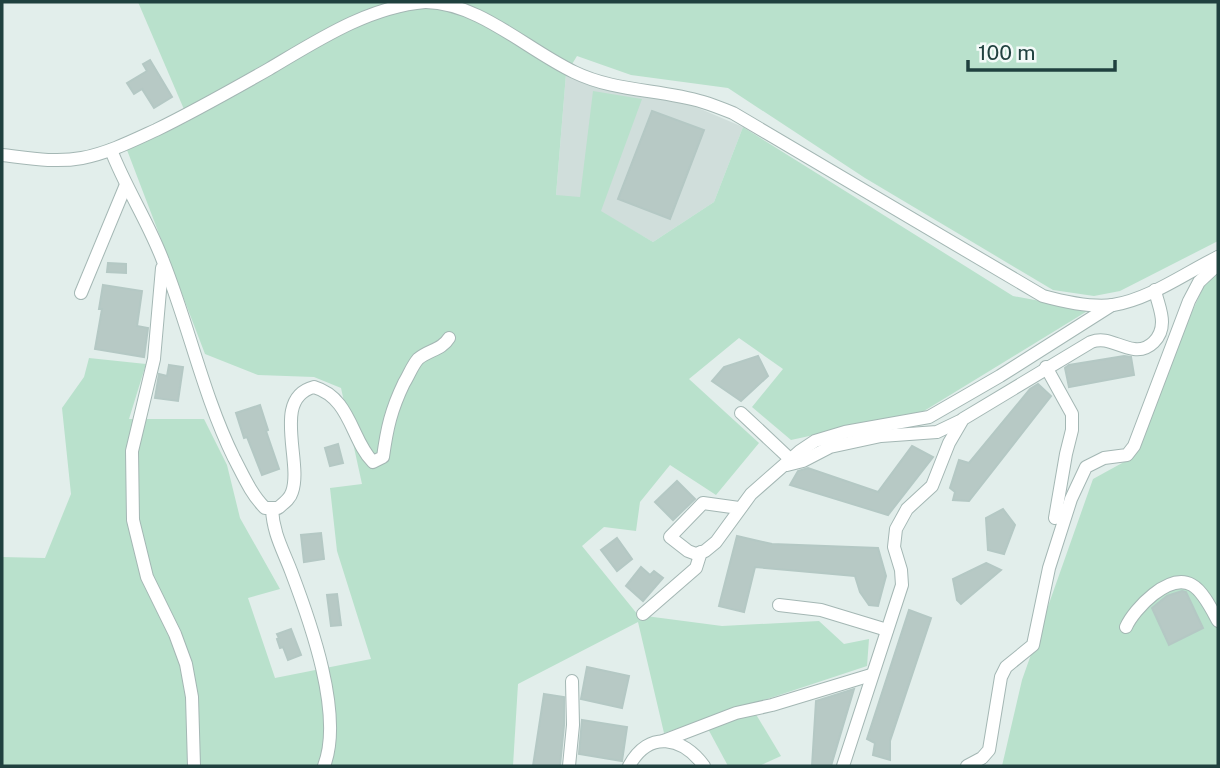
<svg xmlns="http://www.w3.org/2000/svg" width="1220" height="768" viewBox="0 0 1220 768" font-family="'Public Sans',sans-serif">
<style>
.built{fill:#d0dedb}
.green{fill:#b9e1cc}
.building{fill:#b7c9c5;stroke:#b4c8c4;stroke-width:2}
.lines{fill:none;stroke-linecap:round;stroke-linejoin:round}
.minor-casing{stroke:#a4b7b4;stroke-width:14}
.minor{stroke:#fff;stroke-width:12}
</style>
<rect width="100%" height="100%" fill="#e2eeeb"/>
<!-- built -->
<path class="built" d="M566,74L689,104L743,127L714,202L653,242L601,212L556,195Z"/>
<!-- green -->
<g class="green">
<path d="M138,2H1218V241L1120,291L1094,296L1053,290L865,178L728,88L631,75L577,56L566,74L556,195L580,197L593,91L642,99L601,211L653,242L714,202L743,127L1013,296L1089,310L924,411L791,440L752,407L783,369L739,338L689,379L759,443L716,495L670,465L640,502L636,531L604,527L582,546L638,615L722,626L819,621L844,644L869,639L867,666L664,733L638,622L518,684L513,766H2V557L45,558L71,494L62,408L84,377L89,358L146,364L129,419H204L227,465L240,518L280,589L248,598L275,678L371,659L337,551L330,488L362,484L341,388L314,377L258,375L205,354L127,150L189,121Z"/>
<path d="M1218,274V766H1002L1022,680L1093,479L1133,457L1188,320L1206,282Z"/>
<path d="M754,711L781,756L759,766H728L707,727Z"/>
</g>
<!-- building -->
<g class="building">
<path d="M150,60L172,97L154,108L142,89L134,94L127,83L147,71L143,64Z"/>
<path d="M652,111L704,130L670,219L618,199Z"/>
<path d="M108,263L126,264V273L107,272Z"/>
<path d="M103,285L142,291L137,326L148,328L144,357L95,349L102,309H99Z"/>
<path d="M758,356L768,376L741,401L712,381L724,367Z"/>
<path d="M1124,356L1131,357L1134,375L1069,387L1065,368L1069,365Z"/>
<path d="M169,365L183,367L178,401L155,398L159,374L167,376Z"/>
<path d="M1038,384L1051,396L969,501L953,500L955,492L950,488L959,460L969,463L1030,389Z"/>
<path d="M260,405L268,430L266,431L279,469L262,475L247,437L244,438L236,413Z"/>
<path d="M338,444L343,463L330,466L325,448Z"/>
<path d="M912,446L933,457L888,515L790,485L798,471L808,468L878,492Z"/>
<path d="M677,481L695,499L673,520L655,502Z"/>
<path d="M1003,509L1015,525L1004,554L988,550L986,518Z"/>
<path d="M321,533L324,559L304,562L301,535Z"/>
<path d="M737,536L772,544L878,548L886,576L878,606L869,605L860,592L855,576L755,567L744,612L719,606Z"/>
<path d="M617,538L632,559L617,571L601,550Z"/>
<path d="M986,563L1001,570L961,604L957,600L953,579Z"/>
<path d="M641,567L650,575L654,571L663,578L643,601L626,586Z"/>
<path d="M1182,591L1186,592L1203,628L1169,645L1152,608L1167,596Z"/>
<path d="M337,594L341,625L331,626L327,595Z"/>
<path d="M909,610L931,618L890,741V760L873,755L875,743L867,739Z"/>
<path d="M291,629L301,655L288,660L283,647L280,648L277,639L279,638L277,634Z"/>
<path d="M587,667L629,676L622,708L581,699Z"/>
<path d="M854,689L831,766H812L816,701Z"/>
<path d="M544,694L564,697V725L560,766H533Z"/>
<path d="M582,720L627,727L622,761L579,754Z"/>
</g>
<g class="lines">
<!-- minor casing -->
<g class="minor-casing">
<g id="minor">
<path d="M426,2C479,3 526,49 574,72C615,92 660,89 703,102C713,105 723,109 733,113L1043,296C1065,302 1091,308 1113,305C1150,299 1185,273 1218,257"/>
<path d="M111,150C126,189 149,223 163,261C189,326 203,395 234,458C243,475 251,494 265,508H278C284,503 290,499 292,492C303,462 271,398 314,387C351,398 351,440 373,462L383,457C387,428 391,410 404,383C409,375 412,366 418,359C428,350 442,350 449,338"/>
<path d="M2,155C28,158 55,163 82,158C108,153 132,141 156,130C195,111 232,90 269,69C318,40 368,7 425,2"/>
<path d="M162,268L154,359L132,451L133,520L147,577L175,634L186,664L192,697L194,766"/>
<path d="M81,293L125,187"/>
<path d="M1046,367L1072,414V430L1066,454L1055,518"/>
<path d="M741,413L790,459"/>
<path d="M787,465L803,461L830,447L881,436L937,432L960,421"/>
<path d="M739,508L703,503L670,537L688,551L696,554L705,551L716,542L751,494L800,451L815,441L845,432L929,417L1000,376L1112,305"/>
<path d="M272,509C273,533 283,550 291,571C310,621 344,715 324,766"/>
<path d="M779,605L821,610L887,630"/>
<path d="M643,614L696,568L701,552"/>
<path d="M1126,627C1134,609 1169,572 1192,585C1203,591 1212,610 1218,621"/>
<path d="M663,741L736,713L772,705L871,675"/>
<path d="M569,766L573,725L572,681"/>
<path d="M629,766C649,729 683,737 704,766"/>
<path d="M843,766L902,585L901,570L894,547L896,529L907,509L932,486L949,443L963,419L1091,342C1107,336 1118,347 1134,349C1149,351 1162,338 1162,322C1162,311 1157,301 1155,290"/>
<path d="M967,766L982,758L989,750L1001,677L1006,667L1033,645L1049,568L1071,499L1086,467L1104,458L1127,455L1134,446L1189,301L1199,282L1214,268L1218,257"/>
</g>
</g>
<!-- minor -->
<use href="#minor" class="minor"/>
</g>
<!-- border -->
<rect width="1220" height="768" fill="none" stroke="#20413f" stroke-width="7"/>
<!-- scale -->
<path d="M968 60v10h147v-10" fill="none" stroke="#20413f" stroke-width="3.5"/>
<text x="978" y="60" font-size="21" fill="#20413f" stroke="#f3faf8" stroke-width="5" paint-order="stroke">100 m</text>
</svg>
